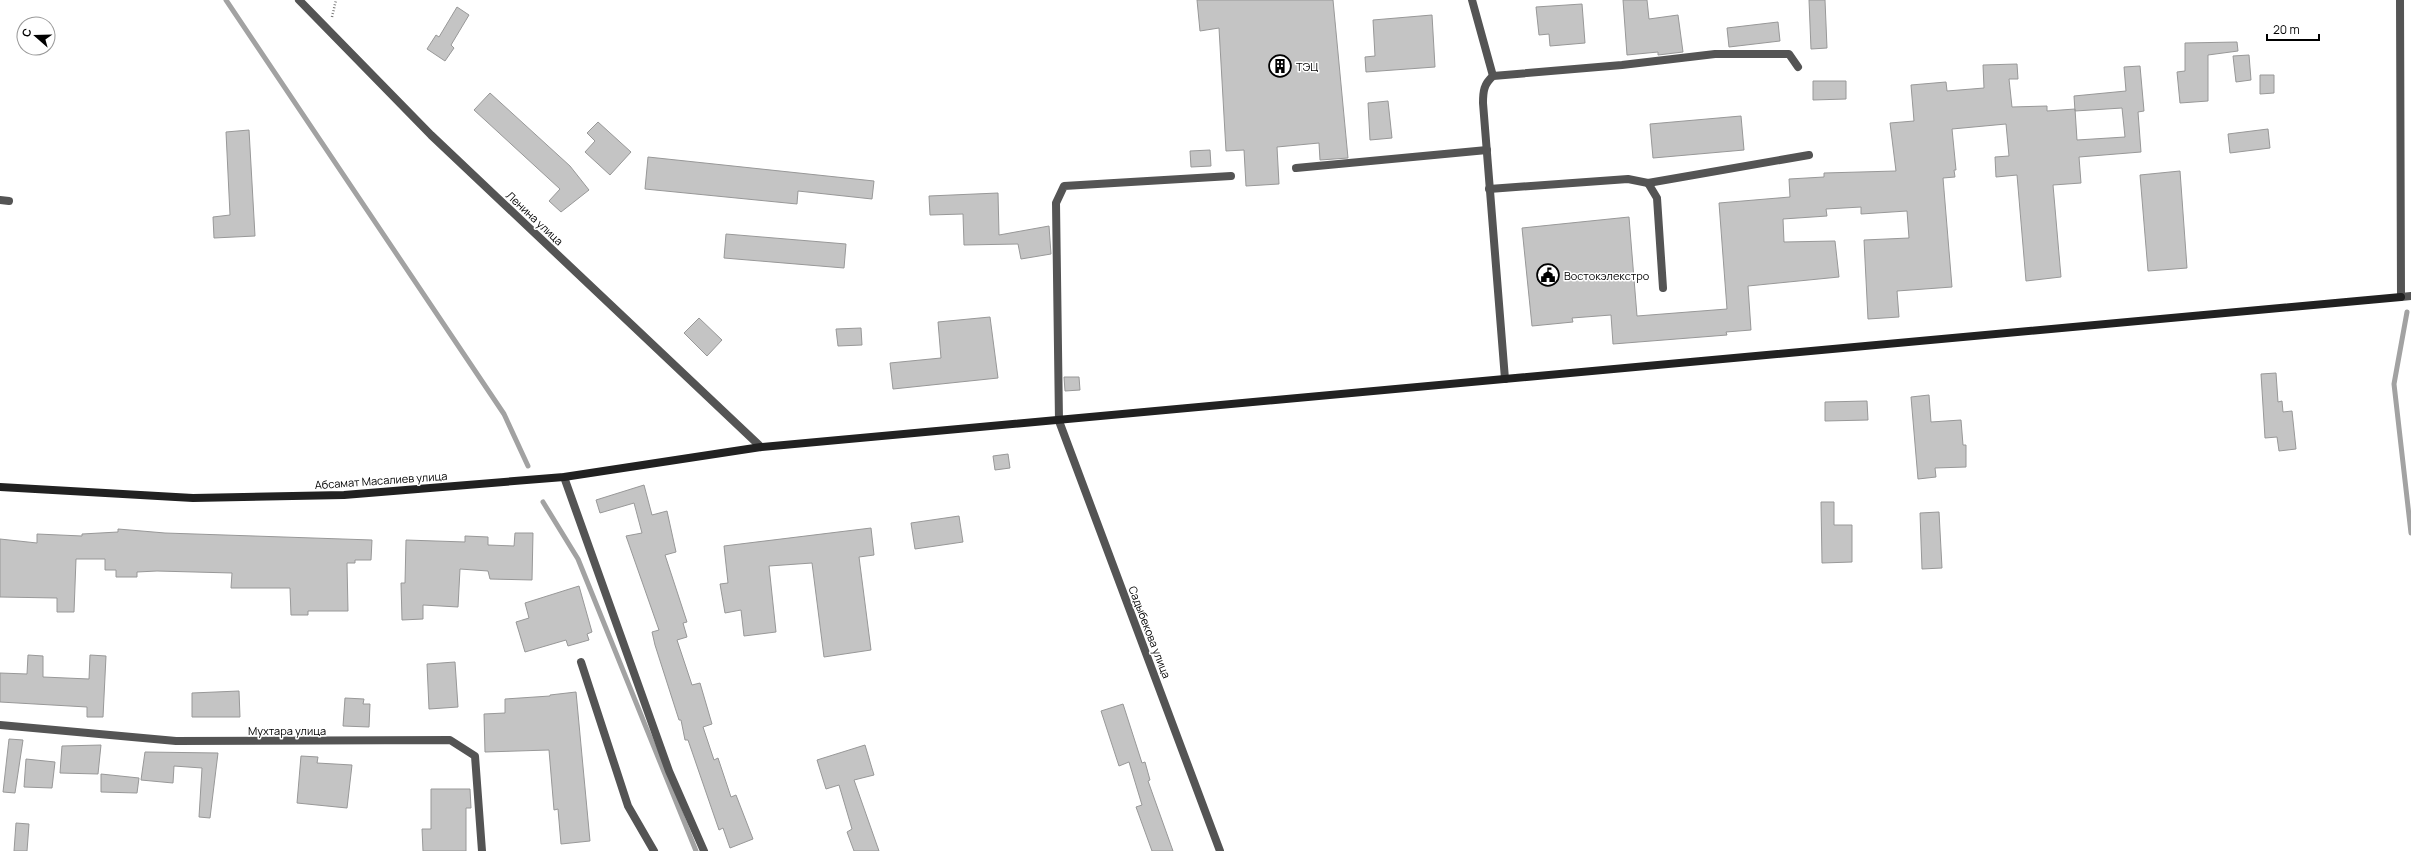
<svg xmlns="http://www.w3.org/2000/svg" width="2411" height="851" viewBox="0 0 2411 851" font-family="Manrope,sans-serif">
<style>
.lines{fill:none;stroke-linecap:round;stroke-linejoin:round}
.stream{stroke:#a2a2a2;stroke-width:5}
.building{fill:#c4c4c4;stroke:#989898}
.path{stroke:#767676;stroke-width:2.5;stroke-dasharray:1 2;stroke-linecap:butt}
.lane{stroke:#545454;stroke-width:8}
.street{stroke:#545454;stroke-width:8}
.secondary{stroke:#212121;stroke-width:8}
.labels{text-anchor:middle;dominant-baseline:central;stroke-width:3;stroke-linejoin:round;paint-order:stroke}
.poi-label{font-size:11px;fill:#000;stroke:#fff;text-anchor:start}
.street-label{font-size:11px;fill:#000;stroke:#fff}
</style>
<rect width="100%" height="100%" fill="#fff"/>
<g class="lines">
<!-- stream -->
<g class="stream">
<path d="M226,0L504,414L528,466"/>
<path d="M2407,312L2394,384L2411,533"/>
<path d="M543,502L578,559L696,851"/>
</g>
</g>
<!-- building -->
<g class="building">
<path d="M1197,0H1333L1348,158L1320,160L1319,143L1277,147L1279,184L1246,186L1244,150L1226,151L1219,28L1200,31Z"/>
<path d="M1623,0H1647L1649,19L1678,15L1683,52L1658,55V52L1627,55Z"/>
<path d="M1809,0H1825L1827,48L1811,49Z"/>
<path d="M1582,4L1585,43L1550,46L1549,34L1539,35L1536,7Z"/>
<path d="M457,7L469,15L451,45L454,48L445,61L427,49L436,35L439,37Z"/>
<path d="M1432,15L1435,67L1366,72L1365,57L1375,56L1373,20Z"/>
<path d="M1778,22L1780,41L1729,47L1727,28Z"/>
<path d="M2237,42L2238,51L2208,55V101L2180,103L2177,72L2185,71V43Z"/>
<path d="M2249,55L2251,80L2236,82L2233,56Z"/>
<path d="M2017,64L2018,79H2009L2012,107L2047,106V111L2075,109L2077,140L2125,137L2122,108L2075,111L2074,96L2126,91L2124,67L2140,66L2144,111L2138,112L2141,152L2079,157L2081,183L2053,185L2061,277L2026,281L2017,175L1996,177L1995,157L2009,156L2006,124L1952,129L1956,170H1954L1955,177L1943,178L1952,287L1897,291L1899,317L1868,319L1864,240L1909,238L1907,211L1861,214V207L1826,209L1827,216L1783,219L1784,242L1835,241L1839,277L1748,286L1751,330L1726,332L1727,335L1613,344L1611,315L1572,318L1573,322L1532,326L1522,228L1629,217L1637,316L1727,309L1719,203L1790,197L1789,179L1824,177V173L1896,171L1890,123L1914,121L1911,85L1946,82L1947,91L1984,88L1983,65Z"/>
<path d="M2260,75H2274V93L2260,94Z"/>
<path d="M1813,81H1846V99L1813,100Z"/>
<path d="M490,93L570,166L589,190L561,212L549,201L560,189L474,110Z"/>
<path d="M1388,101L1392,138L1370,140L1368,103Z"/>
<path d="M1741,116L1744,150L1653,158L1650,124Z"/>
<path d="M598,122L631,152L610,175L585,152L595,141L587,133Z"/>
<path d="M2268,129L2270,148L2230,153L2228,134Z"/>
<path d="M249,130L255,236L214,238L213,217L230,215L226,132Z"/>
<path d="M1210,150L1211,166L1191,167L1190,151Z"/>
<path d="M648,157L874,181L872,199L798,191L797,204L645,189Z"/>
<path d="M2180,171L2187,268L2148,271L2140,175Z"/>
<path d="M998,193L999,235L1049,226L1051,254L1021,259L1018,244L964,245L963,214L930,215L929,196Z"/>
<path d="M726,234L846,244L844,268L724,258Z"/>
<path d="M990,317L998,378L893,389L890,363L941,358L938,322Z"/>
<path d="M699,318L722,340L707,356L684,333Z"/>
<path d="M861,328L862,345L838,346L836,329Z"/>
<path d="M2276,373L2278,402L2282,401L2283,412L2292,411L2296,449L2279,451L2277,437L2265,438L2261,374Z"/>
<path d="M1064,377H1079L1080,390L1065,391Z"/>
<path d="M1929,395L1931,422L1961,420L1963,445H1966V467L1935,468L1936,477L1918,479L1911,397Z"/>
<path d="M1867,401L1868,420L1825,421V402Z"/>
<path d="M1008,454L1010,468L995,470L993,456Z"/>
<path d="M644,485L652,515L667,511L676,552L665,555L687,622L683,623L687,637L677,640L692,685L700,683L712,724L703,727L714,760L718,758L731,797L736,795L753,839L730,848L723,828L719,830L688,740H685L681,720H679L655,645L652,632L659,630L626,536L642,533L634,503L600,513L596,500Z"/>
<path d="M1821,502H1834V525H1852V562L1822,563Z"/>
<path d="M1939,512L1942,568L1922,569L1920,513Z"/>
<path d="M959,516L963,542L915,549L911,523Z"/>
<path d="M871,528L874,555L859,557L871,650L824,657L812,563L769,566L776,632L744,636L741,610L725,613L720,584L728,583L724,546Z"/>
<path d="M118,529L165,533L372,540L371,560H355V563H347L348,611H308V615H291L290,588H231L232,573L157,571L137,572V577H116V570H105V559H76L74,612H57V598L0,597V539L37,543V534L82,536V534L118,532Z"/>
<path d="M515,533H533L532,580L490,579L488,571L460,569L458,607L423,605V619L402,620L401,583H405L406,540L465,542V536L488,537V545L514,546Z"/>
<path d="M579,586L592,632L587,634L589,640L568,646L566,640L525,652L516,622L529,618L525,603Z"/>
<path d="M28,655L43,656V677L89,679L90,655L106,656L103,717H87V707L0,702V673L27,674Z"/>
<path d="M455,662L458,707L429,709L427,664Z"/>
<path d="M239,691L240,717H192V693Z"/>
<path d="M576,692L590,841L561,844L558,809L554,810L549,750L485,752L484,714L505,713V699L550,696V695Z"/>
<path d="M345,698L364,699L363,704H370L369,727L343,726Z"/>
<path d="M1123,704L1142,763L1145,762L1150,780L1148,781L1173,851H1152L1136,807L1142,805L1129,762L1119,766L1101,711Z"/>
<path d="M9,739L23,740L15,793L3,792Z"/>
<path d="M101,745L98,774L60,773L62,746Z"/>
<path d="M865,745L874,775L854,780L879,851H854L847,832L852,829L839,785L826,789L817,760Z"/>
<path d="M145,752L218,753L210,818L199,817L202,768L174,766L173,783L141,780Z"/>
<path d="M301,756L318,757L317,763L352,765L347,808L297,803Z"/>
<path d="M26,759L55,762L52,788L24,787Z"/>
<path d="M101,774L139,778L137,793L101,792Z"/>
<path d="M431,789H470L471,808H466V851H423L422,829H431Z"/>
<path d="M16,823L29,824L27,851H14Z"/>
</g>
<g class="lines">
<!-- path -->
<path class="path" d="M332,17L336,0"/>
<!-- lane -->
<g class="lane">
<path d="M1472,0L1493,76"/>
<path d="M1296,168L1487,150"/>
<path d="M1648,183L1809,155"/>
<path d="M1489,189L1628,179L1648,183L1657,198L1663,288"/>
<path d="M1505,379L1483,103C1483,91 1484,84 1493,76L1622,65L1715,54H1789L1798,67"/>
<path d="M1059,421L1056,203L1064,186L1231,176"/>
</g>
<!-- street -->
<g class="street">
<path d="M299,0L431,135L761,447"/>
<path d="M2400,0L2401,297L2411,296"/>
<path d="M0,200L9,201"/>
<path d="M1059,421L1220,851"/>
<path d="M564,477L669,771L704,851"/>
<path d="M581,662L628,806L654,851"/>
<path d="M0,725L176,741L450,740L475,756L482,851"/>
</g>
<!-- secondary -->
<path class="secondary" d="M0,487L193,498L344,495L564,477L761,447L2401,297"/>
</g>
<!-- icons -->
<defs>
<g id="building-ring" transform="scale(1.15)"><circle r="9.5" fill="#fff" stroke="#000" stroke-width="1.5"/><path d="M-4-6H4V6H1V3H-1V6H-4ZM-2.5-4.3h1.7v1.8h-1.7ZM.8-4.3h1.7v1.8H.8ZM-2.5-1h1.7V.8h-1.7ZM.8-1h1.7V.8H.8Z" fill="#000"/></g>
<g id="civic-ring" transform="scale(1.15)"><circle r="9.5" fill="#fff" stroke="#000" stroke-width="1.5"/><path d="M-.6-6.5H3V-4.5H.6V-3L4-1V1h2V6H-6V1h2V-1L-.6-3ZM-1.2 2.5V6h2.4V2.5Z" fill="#000"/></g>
</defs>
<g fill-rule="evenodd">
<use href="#building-ring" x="1280" y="66"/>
<use href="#civic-ring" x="1548" y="275"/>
</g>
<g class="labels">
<!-- poi labels -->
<g class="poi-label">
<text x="1296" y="66">ТЭЦ</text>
<text x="1564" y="275">Востокэлекстро</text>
</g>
<!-- street labels -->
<g class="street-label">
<text transform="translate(535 218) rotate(43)">Ленина улица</text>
<text transform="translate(381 480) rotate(-4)">Абсамат Масалиев улица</text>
<text transform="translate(1150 632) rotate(69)">Садыбекова улица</text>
<text x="287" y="730">Мухтара улица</text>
</g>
</g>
<!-- north arrow -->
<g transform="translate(36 36) rotate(290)"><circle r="19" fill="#ffffff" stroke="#999999"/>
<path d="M0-3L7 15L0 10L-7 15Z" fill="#000000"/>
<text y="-6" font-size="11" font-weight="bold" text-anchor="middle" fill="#000000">С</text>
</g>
<!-- scale -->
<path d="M2267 34v6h52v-6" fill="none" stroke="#000000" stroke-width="2"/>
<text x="2273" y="34" font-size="12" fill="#000000" stroke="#ffffff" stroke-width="3" paint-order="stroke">20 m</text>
</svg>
